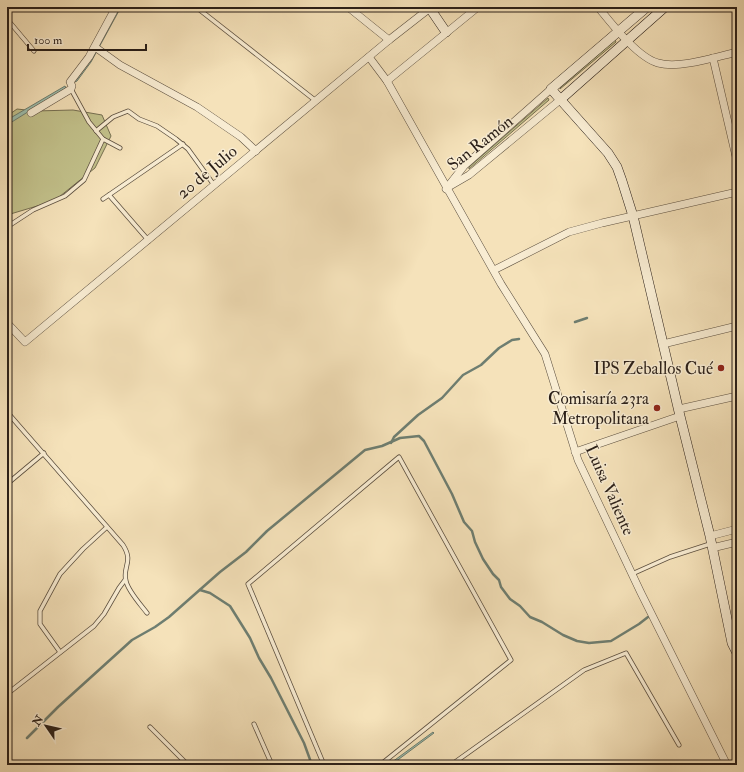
<svg xmlns="http://www.w3.org/2000/svg" width="744" height="772" viewBox="0 0 744 772" font-family="'IM FELL Double Pica',serif">
<style>
.green{fill:#c2c18b;stroke:#767052}
.water{fill:#9cbead;stroke:#6e7e71}
.lines{fill:none;stroke-linecap:round;stroke-linejoin:round}
.stream{stroke:#6e7e71;stroke-width:2.5}
.lane-casing{stroke:#5d5040;stroke-width:5}
.street-casing{stroke:#5d5040;stroke-width:8}
.secondary-casing{stroke:#2a1f18;stroke-width:10}
.lane{stroke:#f8ecd2;stroke-width:3.5}
.street{stroke:#f8ecd2;stroke-width:7}
.secondary{stroke:#f8ecd2;stroke-width:9}
.poi-dot{fill:#8f2418;stroke:#f8ecd2;stroke-width:1.5}
.labels{text-anchor:middle;dominant-baseline:central;stroke-width:3;stroke-linejoin:round;paint-order:stroke}
.street-label{font-size:17px;fill:#2a1f18;stroke:#f8ecd2}
.poi-label{font-size:17px;fill:#2a1f18;stroke:#f8ecd2;text-anchor:end}
</style>
<rect width="100%" height="100%" fill="#f5e2ba"/>
<filter id="stains"><feTurbulence type="fractalNoise" baseFrequency=".005" numOctaves="4"/><feColorMatrix values="0 0 0 0 .2 0 0 0 0 .09 0 0 0 0 .02 0 0 0 .5 -.17"/></filter>
<radialGradient id="worn" r=".72"><stop offset=".6" stop-color="#630" stop-opacity="0"/><stop offset="1" stop-color="#630" stop-opacity=".3"/></radialGradient>
<!-- green -->
<g class="green">
<path d="M615,40L616,42L560,89V88Z"/>
<path d="M548,98L549,100L469,169V167Z"/>
<path d="M17,109L35,111L73,110L102,115L111,136L95,168L54,201L7,215V116Z"/>
</g>
<!-- water -->
<g class="water">
<path d="M118,7H121L91,62L77,81L75,82V80L77,79L94,55Z"/>
<path d="M65,86L66,88L7,125V120Z"/>
<path d="M433,732L434,733L391,765H388Z"/>
</g>
<g class="lines">
<!-- stream -->
<g class="stream">
<path d="M575,322L587,318"/>
<path d="M391,443L394,437L418,415L442,398L463,375L481,365L499,348L512,340L519,339"/>
<path d="M200,590L210,593L230,606L250,638L259,658L271,678L304,743L312,765"/>
<path d="M27,738L58,707L132,640L155,627L169,617L220,572L246,552L267,531L365,450L382,446L400,438L419,436L424,441L452,494L464,522L472,531L475,542L483,559L493,574L499,580L501,587L510,599L520,606L530,617L542,622L563,635L577,641L589,643L611,641L639,624L648,617"/>
</g>
<!-- lane casing -->
<g class="lane-casing">
<g id="lane">
<path d="M196,7L316,101"/>
<path d="M7,19L34,51"/>
<path d="M71,89L89,122L103,139L120,148"/>
<path d="M96,131L113,117L128,111L139,119L157,126L176,139L188,149L214,185"/>
<path d="M109,195L149,241"/>
<path d="M103,199L183,144"/>
<path d="M7,227L33,210L65,196L84,180L103,139"/>
<path d="M7,412L123,545C134,562 122,567 126,581C128,591 141,605 147,613"/>
<path d="M7,484L44,453"/>
<path d="M632,574L670,557L710,544"/>
<path d="M60,652L40,624V611L60,574L83,549L107,527"/>
<path d="M7,694L94,626L104,614L119,588L125,580"/>
<path d="M254,724L272,765"/>
<path d="M150,727L188,765"/>
<path d="M324,765L248,584L399,457L511,660L380,765"/>
<path d="M451,765L584,670L626,653L679,745"/>
</g>
</g>
<!-- street casing -->
<g class="street-casing">
<g id="street">
<path d="M348,7L389,40"/>
<path d="M598,7C611,23 638,58 658,63C680,69 715,57 737,52"/>
<path d="M95,47L120,65L197,107L241,137L256,151"/>
<path d="M369,57L387,81L501,284L545,354L578,460L641,593L727,765"/>
<path d="M713,58L737,161"/>
<path d="M387,81L478,7"/>
<path d="M31,113L71,89L72,86L70,82L89,57L116,7"/>
<path d="M450,186L469,175L560,100"/>
<path d="M446,189L464,166L551,89"/>
<path d="M494,270L569,232L602,223L737,192"/>
<path d="M7,325L8,324L25,342L389,40L430,8"/>
<path d="M663,344L737,326"/>
<path d="M679,409L737,396"/>
<path d="M575,452L680,416"/>
<path d="M710,536L737,529"/>
<path d="M712,548L737,542"/>
</g>
</g>
<!-- secondary casing -->
<g class="secondary-casing">
<g id="secondary">
<path d="M429,7L446,32"/>
<path d="M647,7L551,89L608,153L617,167L622,181L633,216L680,416L710,536L732,643L737,653"/>
<path d="M560,100L665,7"/>
</g>
</g>
<!-- lane -->
<use href="#lane" class="lane"/>
<!-- street -->
<use href="#street" class="street"/>
<!-- secondary -->
<use href="#secondary" class="secondary"/>
</g>
<!-- markers -->
<g class="poi-dot">
<circle cx="721" cy="368" r="4"/>
<circle cx="657" cy="408" r="4"/>
</g>
<g class="labels">
<!-- street labels -->
<g class="street-label">
<text transform="translate(480 143) rotate(-38)">San Ramón</text>
<text transform="translate(207 172) rotate(-40)">20 de Julio</text>
<text transform="translate(610 490) rotate(66)">Luisa Valiente</text>
</g>
<!-- poi labels -->
<g class="poi-label">
<text x="713" y="368">IPS Zeballos Cué</text>
<text x="649" y="398">Comisaría 23ra<tspan x="649" dy="20">Metropolitana</tspan></text>
</g>
</g>
<!-- margin -->
<rect width="744" height="772" fill="none" stroke="#f5e2ba" stroke-width="24"/>
<rect x="8" y="8" width="728" height="756" fill="none" stroke="#2a1f18" stroke-width="2"/>
<rect x="12" y="12" width="720" height="748" fill="none" stroke="#2a1f18"/>
<!-- north arrow -->
<g transform="translate(46 726) rotate(304)" stroke="#f8ecd2" stroke-width="3" paint-order="stroke">
<path d="M0-3L7 15L0 10L-7 15Z" fill="#2a1f18"/>
<text y="-6" font-size="11" font-weight="bold" text-anchor="middle" fill="#2a1f18">N</text>
</g>
<!-- scale -->
<path d="M28 44v6h118v-6" fill="none" stroke="#2a1f18" stroke-width="2"/>
<text x="34" y="44" font-size="12" fill="#2a1f18" stroke="#f8ecd2" stroke-width="3" paint-order="stroke">100 m</text>
<rect width="100%" height="100%" filter="url(#stains)"/>
<rect width="100%" height="100%" fill="url(#worn)"/>
</svg>
